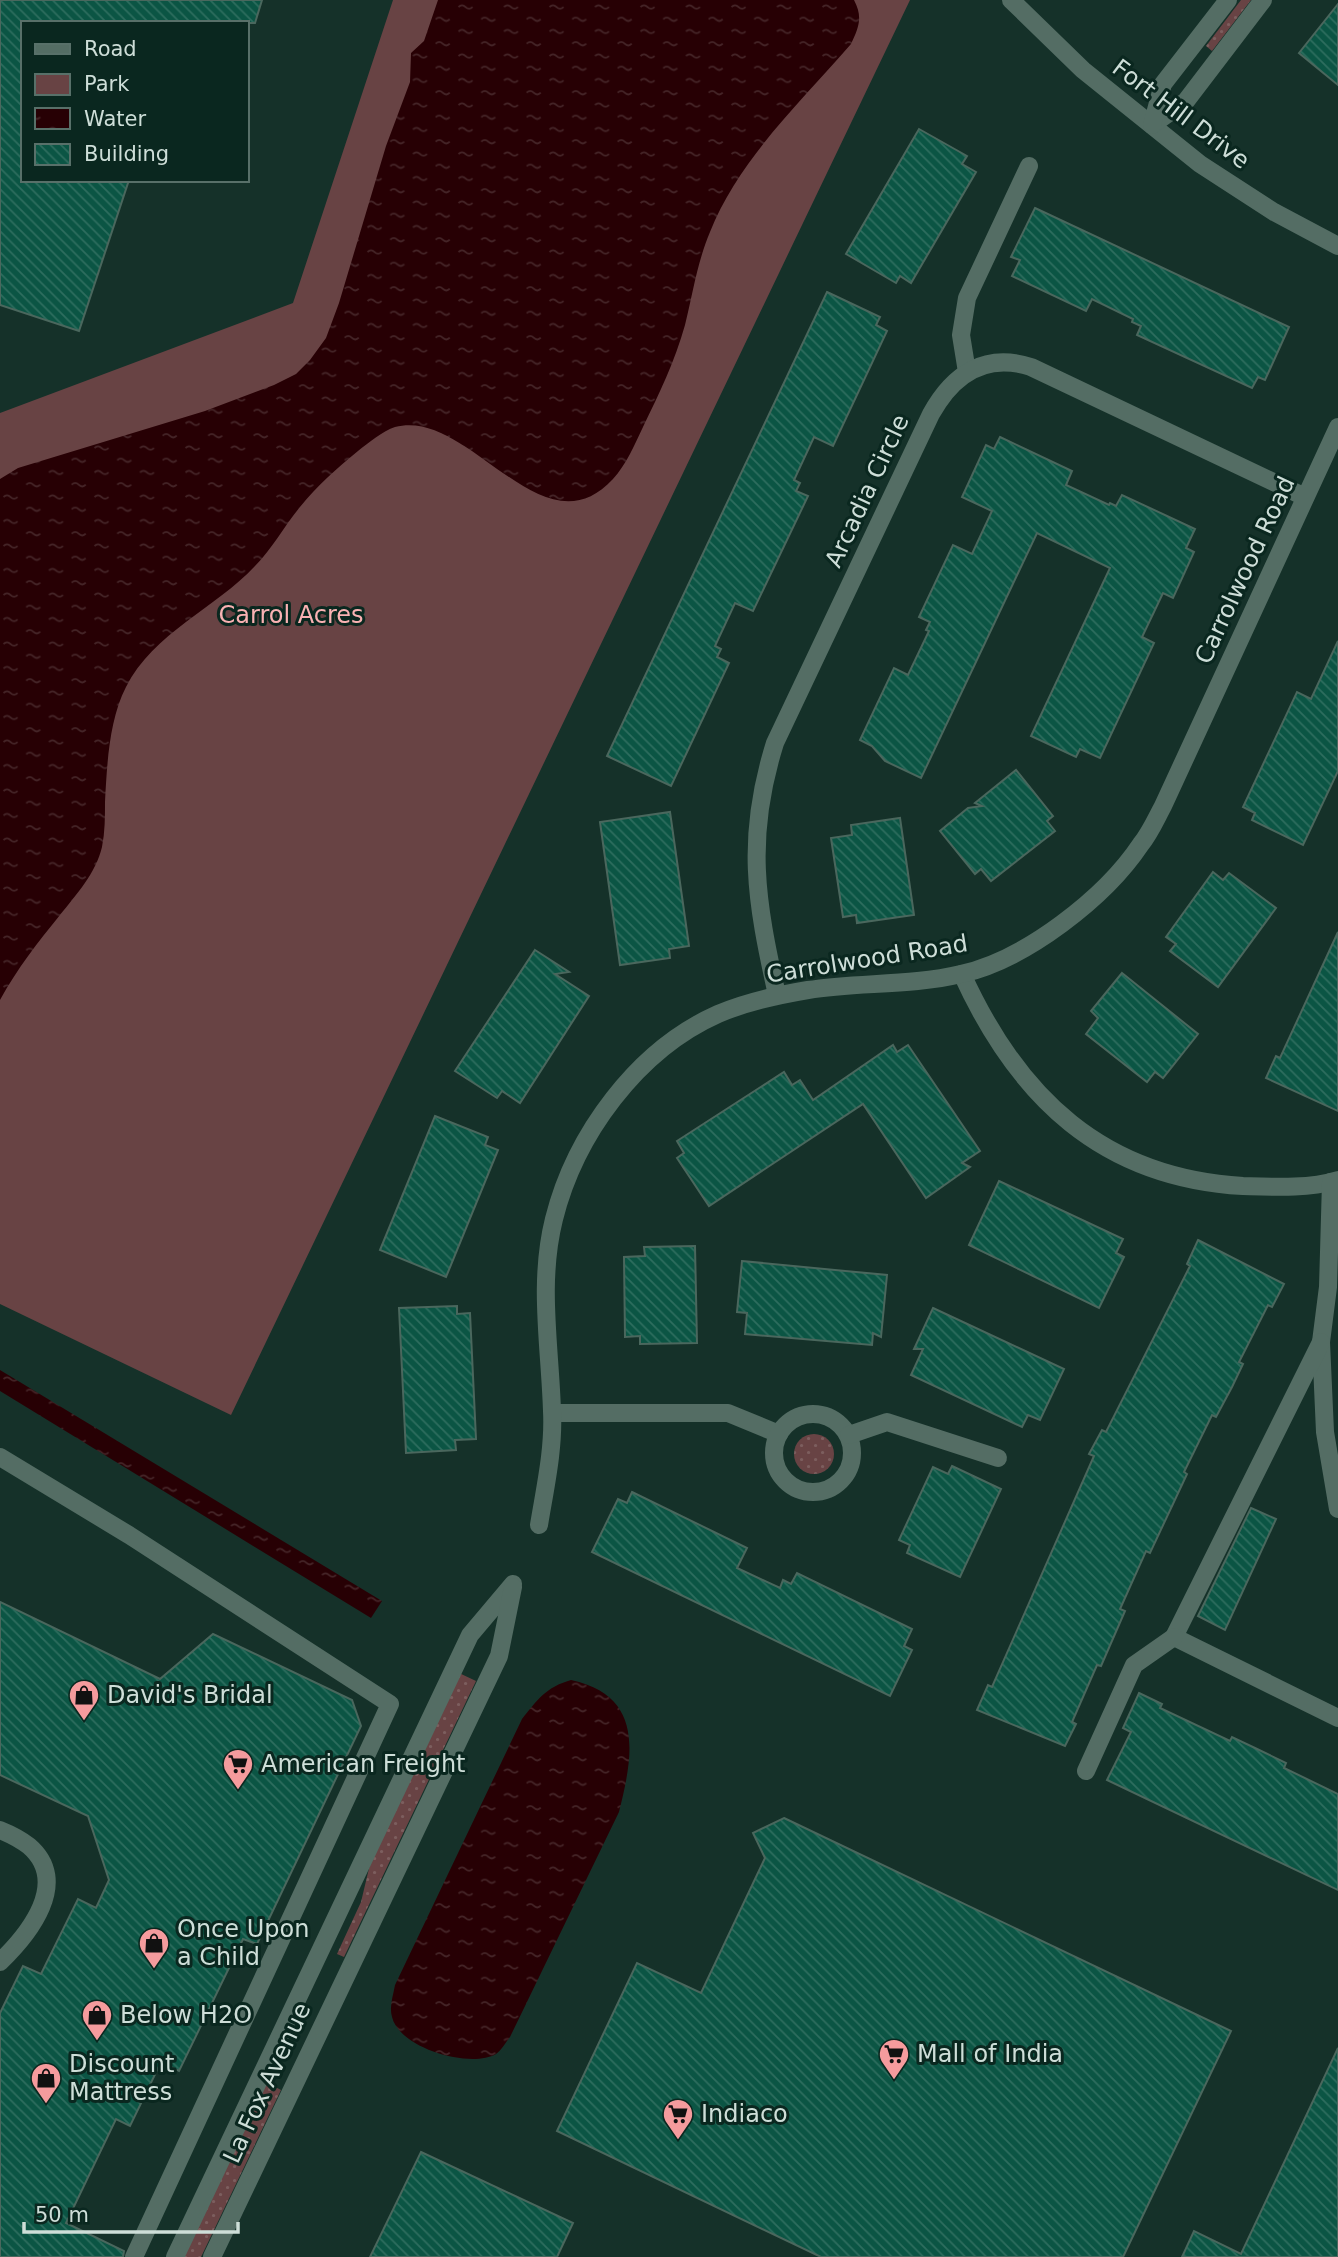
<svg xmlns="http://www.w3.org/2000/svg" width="1338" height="2257" viewBox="0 0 1338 2257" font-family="'DejaVu Sans',sans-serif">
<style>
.grass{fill:url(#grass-dots)}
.park{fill:#684344}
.water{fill:url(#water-ripples)}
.building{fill:url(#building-back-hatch);stroke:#4a675d;stroke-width:2}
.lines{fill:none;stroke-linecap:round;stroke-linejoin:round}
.minor{stroke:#546d64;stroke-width:18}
.labels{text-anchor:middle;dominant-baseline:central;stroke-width:6;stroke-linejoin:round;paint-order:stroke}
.street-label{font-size:24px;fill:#ceded8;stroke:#0a271f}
.park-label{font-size:24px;fill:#f9b2b3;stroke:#0a271f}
.poi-label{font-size:24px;fill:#ceded8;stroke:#0a271f;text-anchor:start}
</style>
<defs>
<pattern id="grass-dots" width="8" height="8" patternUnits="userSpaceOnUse" patternTransform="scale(1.75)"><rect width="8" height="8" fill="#684344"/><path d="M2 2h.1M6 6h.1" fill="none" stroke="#7c5e5e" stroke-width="1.8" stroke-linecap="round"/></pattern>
<pattern id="water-ripples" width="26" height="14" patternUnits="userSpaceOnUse" patternTransform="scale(1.75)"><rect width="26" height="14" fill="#270004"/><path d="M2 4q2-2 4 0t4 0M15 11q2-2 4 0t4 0" fill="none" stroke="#452528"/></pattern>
<pattern id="building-back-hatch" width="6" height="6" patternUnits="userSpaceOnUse" patternTransform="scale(1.75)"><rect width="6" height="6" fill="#0b5544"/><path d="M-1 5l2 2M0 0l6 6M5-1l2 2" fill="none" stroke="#2d6d5e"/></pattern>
</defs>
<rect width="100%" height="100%" fill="#153129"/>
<!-- grass -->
<g class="grass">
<path d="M1241,0H1251L1212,51L1206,46Z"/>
<circle cx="814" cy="1454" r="20"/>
<path d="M459,1673L476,1681L344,1957L337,1954L361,1902L371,1860Z"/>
<path d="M266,2082L281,2090L201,2257H182Z"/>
</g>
<!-- park -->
<path class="park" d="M393,0H910L231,1415L0,1304V413L293,303Z"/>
<!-- water -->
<g class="water">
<path d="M438,0H854C863,17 859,27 851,44C800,103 739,159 710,232C697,263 693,293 685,325C675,361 659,394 643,427C635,444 626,465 613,479C542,556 469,407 395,427C383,431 368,443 358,451C337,468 317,486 300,507C284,526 273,548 255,566C216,608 153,633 126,687C109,720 107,765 105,802C105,817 105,832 102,847C96,873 76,895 60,915C38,942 17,969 0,1000V479L18,468L205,411L274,385L296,374L310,360L326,338L339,303L386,146L410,82L411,53L424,41Z"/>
<path d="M0,1370L382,1601L371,1618L0,1391Z"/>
<path d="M571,1680C645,1696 633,1756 619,1812L510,2037C506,2042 501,2051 496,2054C470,2069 399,2048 392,2017C389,2007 393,1996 395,1985L522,1719C537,1700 546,1687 571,1680Z"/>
</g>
<!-- building -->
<g class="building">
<path d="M0,0H262L255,23H23V180H129L79,331L0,305Z"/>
<path d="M1338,4V85L1299,53Z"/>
<path d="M919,129L967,156L962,164L976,172L911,283L900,276L896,283L846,254Z"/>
<path d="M1035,208L1289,327L1265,380L1258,377L1252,388L1137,335L1141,326L1132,322L1133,319L1092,299L1086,311L1012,276L1020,260L1011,257Z"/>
<path d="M827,292L880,317L876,325L887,331L833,446L814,437L794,480L800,483L796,491L808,496L753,611L735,603L715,646L721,649L717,657L729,663L671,786L607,756Z"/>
<path d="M1000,437L1072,471L1066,485L1109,505L1110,503L1116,506L1122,495L1195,529L1186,548L1194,552L1173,598L1163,593L1142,637L1154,643L1100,758L1080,749L1076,757L1031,736L1110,568L1037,533L921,778L885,761L872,746L860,740L894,668L908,675L929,631L926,630L930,622L919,617L953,545L972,554L992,511L962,497L986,445L994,449Z"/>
<path d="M1338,641V771L1303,845L1252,820L1255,813L1243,807L1297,692L1311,699Z"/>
<path d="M1016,770L1053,816L1047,821L1055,831L991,881L981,869L975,874L940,831L968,808L982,806L975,803Z"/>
<path d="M670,812L689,946L669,949L670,958L620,965L600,822Z"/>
<path d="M900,818L914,915L857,923L856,915L843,917L831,838L852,835L851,825Z"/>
<path d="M1213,872L1223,880L1229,873L1276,908L1218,987L1170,951L1176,944L1166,937Z"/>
<path d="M1338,932V1111L1266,1078L1276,1056L1280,1058Z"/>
<path d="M535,950L569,972L555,974L589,996L520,1103L502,1091L497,1098L455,1071Z"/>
<path d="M1122,973L1198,1034L1163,1078L1155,1072L1147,1082L1086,1034L1098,1018L1091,1011Z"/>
<path d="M893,1045L897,1052L908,1045L980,1151L962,1163L970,1167L926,1198L863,1104L709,1206L677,1158L684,1153L677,1141L784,1072L792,1085L800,1080L813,1100Z"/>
<path d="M435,1116L488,1137L485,1145L498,1150L446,1277L380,1250Z"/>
<path d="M999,1181L1123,1239L1116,1253L1124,1257L1099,1308L969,1245Z"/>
<path d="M1198,1240L1284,1284L1272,1307L1268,1305L1239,1362L1243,1364L1232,1387L1216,1417L1212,1415L1184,1472L1187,1474L1150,1553L1146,1551L1120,1609L1125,1611L1101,1666L1097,1665L1072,1722L1076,1724L1065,1746L977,1710L988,1685L992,1687L1094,1456L1089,1454L1102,1430L1106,1432L1190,1266L1187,1264Z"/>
<path d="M695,1246L697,1343L640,1344V1336L625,1337L624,1257L645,1256L644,1247Z"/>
<path d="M742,1261L887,1275L881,1337L873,1333L872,1345L745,1334L747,1313L737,1312Z"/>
<path d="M457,1306V1314L470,1313L476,1439L455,1440L456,1450L406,1453L399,1308Z"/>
<path d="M933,1308L1064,1369L1040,1420L1028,1415L1022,1427L911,1375L923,1349H914Z"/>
<path d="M952,1466L1001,1489L960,1577L907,1553L910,1545L899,1540L933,1467L948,1474Z"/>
<path d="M632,1492L747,1548L737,1568L780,1588L783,1580L791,1584L797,1573L912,1629L904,1646L912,1650L890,1696L592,1552L618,1499L627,1503Z"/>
<path d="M1251,1508L1276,1519L1225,1630L1198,1616Z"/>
<path d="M0,1602L160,1679L213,1634L352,1700L361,1726L257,1944L243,1939L179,2071L161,2062L130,2126L116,2119L66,2223L124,2251L123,2257H0V2013L23,1966L41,1974L78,1899L96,1908L109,1880L88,1816L0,1775Z"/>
<path d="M1139,1693L1162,1704L1160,1708L1230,1741L1232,1737L1255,1748L1286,1763L1284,1768L1338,1794V1890L1107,1780L1131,1732L1123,1728Z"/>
<path d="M784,1818L1231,2031L1123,2257H821L557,2131L637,1963L701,1993L765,1858L753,1833Z"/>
<path d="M1338,2048V2257H1182L1194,2231L1241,2254Z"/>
<path d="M421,2152L573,2223L557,2257H370Z"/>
</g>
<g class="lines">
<!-- minor -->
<g class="minor">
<path d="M1011,0L1083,70L1200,164L1274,212L1338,246"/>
<path d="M1152,125L1186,101L1263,0"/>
<path d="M1152,125L1163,84L1228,0"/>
<path d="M967,372L961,335L967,298L1029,166"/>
<path d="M962,974C1018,1097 1102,1178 1243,1186C1274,1187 1308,1189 1338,1180"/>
<path d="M777,995C756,901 745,838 775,743L931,414C953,374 985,352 1031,367L1305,497"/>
<path d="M1331,1182L1328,1287L1321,1342L1325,1432L1338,1509"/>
<path d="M1321,1342L1174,1637L1338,1718"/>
<path d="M553,1413H728L779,1434"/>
<circle cx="813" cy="1453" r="39"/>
<path d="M849,1435L887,1422L998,1458"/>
<path d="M0,1457L129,1535L390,1704L134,2257"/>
<path d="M539,1525C545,1488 554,1449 552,1411C550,1346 538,1283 554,1219C575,1135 637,1050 718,1014C746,1002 778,995 808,990C858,982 911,986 961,974C1025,960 1105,898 1141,844C1150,833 1156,819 1163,806L1338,427"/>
<path d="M1086,1771L1134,1665L1174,1637"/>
<path d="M0,1830C10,1834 20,1839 29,1846C71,1882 29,1934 0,1962"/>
<path d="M175,2257L470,1635L513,1584"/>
<path d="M212,2257L499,1656L513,1587"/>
</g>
</g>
<!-- icons -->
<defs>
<g id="shop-pin" transform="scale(1.575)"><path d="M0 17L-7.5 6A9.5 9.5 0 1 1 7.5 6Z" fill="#f59b9d" stroke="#0a271f"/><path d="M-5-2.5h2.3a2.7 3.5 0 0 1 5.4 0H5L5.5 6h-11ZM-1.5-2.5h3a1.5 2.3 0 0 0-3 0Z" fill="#111"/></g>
<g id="supermarket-pin" transform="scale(1.575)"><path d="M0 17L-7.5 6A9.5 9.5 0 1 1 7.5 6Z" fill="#f59b9d" stroke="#0a271f"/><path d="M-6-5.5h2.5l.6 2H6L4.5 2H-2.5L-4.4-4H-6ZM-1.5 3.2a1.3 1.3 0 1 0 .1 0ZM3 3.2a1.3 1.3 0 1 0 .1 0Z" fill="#111"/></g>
</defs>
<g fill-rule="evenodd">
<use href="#shop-pin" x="84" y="1695"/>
<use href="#supermarket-pin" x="238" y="1764"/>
<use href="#shop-pin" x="154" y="1943"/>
<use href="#shop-pin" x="97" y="2015"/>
<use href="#supermarket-pin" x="894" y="2054"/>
<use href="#shop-pin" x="46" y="2078"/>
<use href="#supermarket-pin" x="678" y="2114"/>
</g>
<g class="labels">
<!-- street labels -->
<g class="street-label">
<text transform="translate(1181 114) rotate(37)">Fort Hill Drive</text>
<text transform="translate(867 491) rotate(-65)">Arcadia Circle</text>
<text transform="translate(1245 570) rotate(-65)">Carrolwood Road</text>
<text transform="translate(867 959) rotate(-9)">Carrolwood Road</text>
<text transform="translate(267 2083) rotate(-65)">La Fox Avenue</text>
</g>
<!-- park labels -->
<g class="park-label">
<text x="291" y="615">Carrol Acres</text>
</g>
<!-- poi labels -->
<g class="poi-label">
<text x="107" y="1695">David's Bridal</text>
<text x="261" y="1764">American Freight</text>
<text x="177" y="1929">Once Upon<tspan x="177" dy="28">a Child</tspan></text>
<text x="120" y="2015">Below H2O</text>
<text x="917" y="2054">Mall of India</text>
<text x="69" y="2064">Discount<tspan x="69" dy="28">Mattress</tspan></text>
<text x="701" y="2114">Indiaco</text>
</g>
</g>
<!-- legend -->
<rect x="21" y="21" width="228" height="161" fill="#0a271f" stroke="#587069" stroke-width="2"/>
<rect x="35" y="44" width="35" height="10" fill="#546d64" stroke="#587069" stroke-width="2"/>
<text x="84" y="56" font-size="21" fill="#ceded8">Road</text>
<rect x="35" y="74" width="35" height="21" fill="#684344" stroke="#587069" stroke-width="2"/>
<text x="84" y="91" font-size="21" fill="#ceded8">Park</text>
<rect x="35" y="108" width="35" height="21" fill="url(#water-ripples)" stroke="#587069" stroke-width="2"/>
<text x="84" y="126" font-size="21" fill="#ceded8">Water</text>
<rect x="35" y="144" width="35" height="21" fill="url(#building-back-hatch)" stroke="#587069" stroke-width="2"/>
<text x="84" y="161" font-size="21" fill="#ceded8">Building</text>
<!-- scale -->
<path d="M24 2222v10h214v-10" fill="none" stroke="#ceded8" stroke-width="3.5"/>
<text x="35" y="2222" font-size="21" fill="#ceded8" stroke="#0a271f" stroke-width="5" paint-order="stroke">50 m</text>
</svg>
